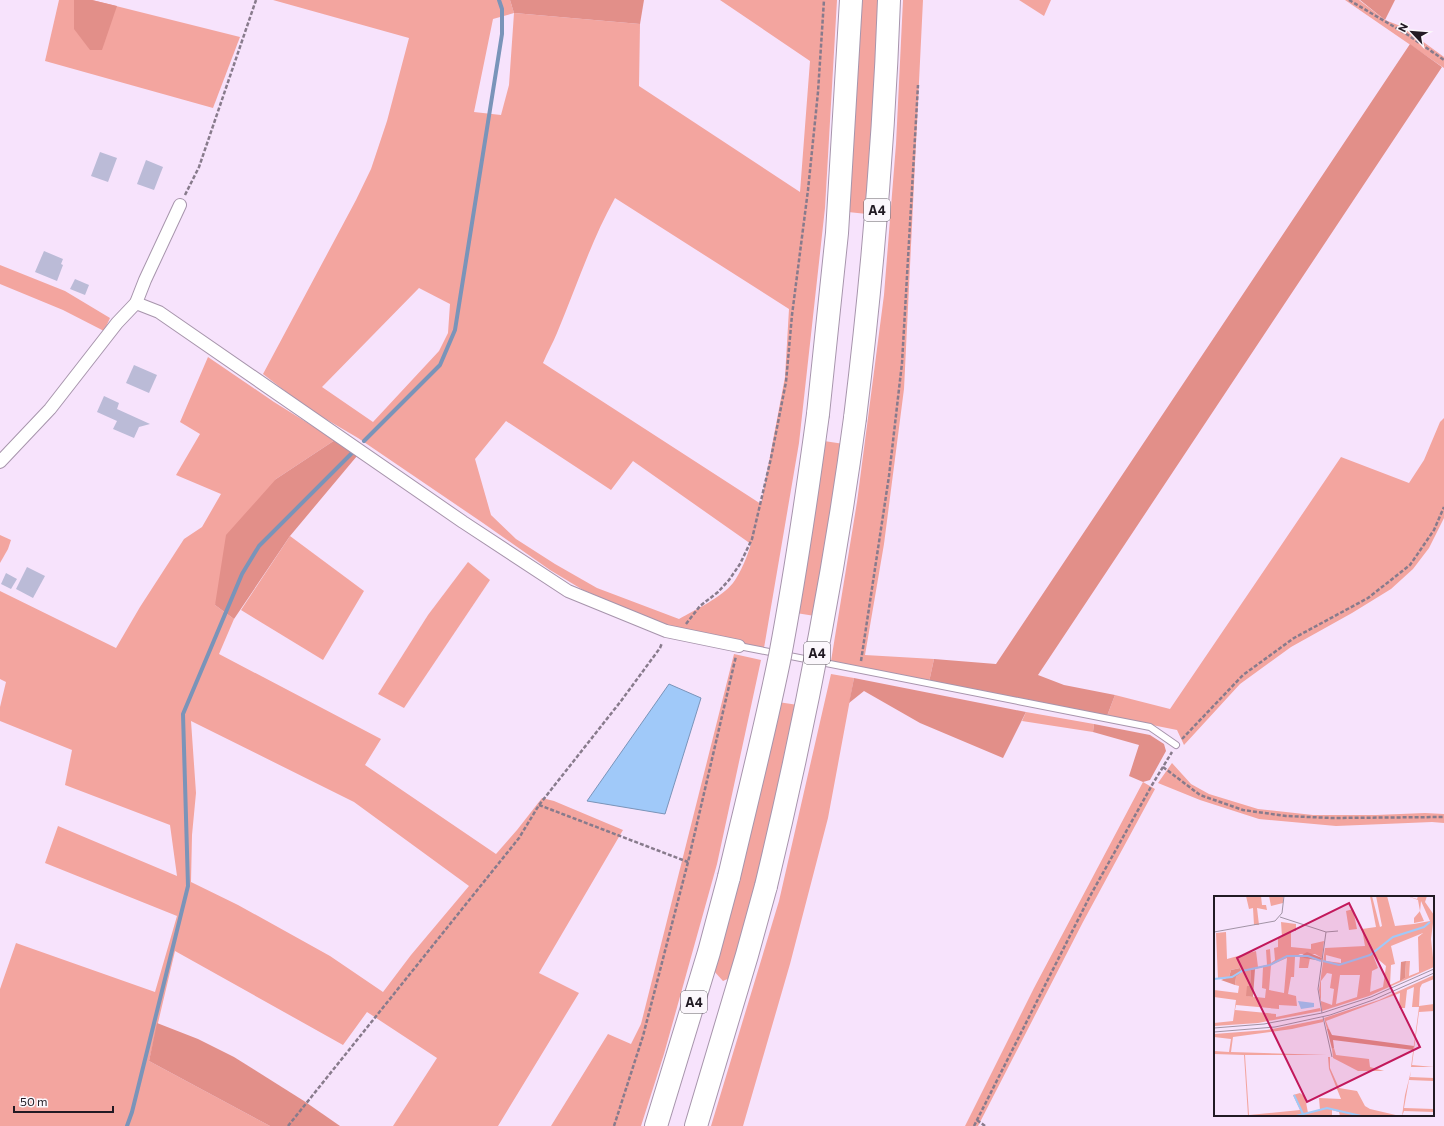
<svg xmlns="http://www.w3.org/2000/svg" width="1444" height="1126" viewBox="0 0 1444 1126" font-family="Commissioner,sans-serif">
<style>
.green{fill:#f3a59f;fill-rule:evenodd}
.forest{fill:#e28f89}
.water{fill:#a0c9f9;stroke:#7a94b9}
.lines{fill:none;stroke-linecap:round;stroke-linejoin:round}
.stream{stroke:#7a94b9;stroke-width:4}
.building{fill:#bbbbd7}
.service-casing{stroke:#a795ac;stroke-width:8}
.minor-casing{stroke:#a795ac;stroke-width:14}
.motorway-casing{stroke:#a795ac;stroke-width:24}
.path{stroke:#887b8c;stroke-width:2.5;stroke-dasharray:4 2;stroke-linecap:butt}
.service{stroke:#fff;stroke-width:6}
.minor{stroke:#fff;stroke-width:12}
.motorway{stroke:#fff;stroke-width:22}
.motorway-bridge-casing{stroke:#a795ac;stroke-width:24;stroke-linecap:butt}
.motorway-bridge{stroke:#fff;stroke-width:22}
.labels{text-anchor:middle;dominant-baseline:central;stroke-width:3;stroke-linejoin:round;paint-order:stroke}
.shield{fill:#fbf7fc;stroke:#625c64;stroke-width:1}
.shield-label{font-size:13px;font-weight:bold;fill:#211a23}
.inset-river{fill:none;stroke:#a0c9f9;stroke-width:2}
.inset-road{fill:none;stroke:#a193a5;stroke-width:1}
.view{fill:#c2185b;fill-opacity:0.15;stroke:#c2185b;stroke-width:2}
.inset-edge{fill:none;stroke:#211a23;stroke-width:2}
</style>
<rect width="100%" height="100%" fill="#f7e3fc"/>
<!-- green -->
<g class="green">
<path d="M59,0H92L240,37L213,108L45,61Z"/>
<path d="M273,0H510L514,13L640,24L639,86L800,192L810,61L720,0H837L825,208L799,443L764,648L667,626L583,590L550,570L483,523L358,438L307,408L263,374L356,200L371,169L387,121L409,38ZM514,13L509,85L501,115L474,112L493,19ZM615,198L789,309L785,377L761,504L543,363C547,353 553,343 557,333C576,288 591,241 615,198ZM419,288L450,304L448,333L439,351L373,422L322,387ZM506,421L611,490L633,461L751,544C747,557 741,572 733,583C722,597 695,610 679,619L597,588L555,564L516,539L491,515L475,459Z"/>
<path d="M858,0H880L867,214L848,212Z"/>
<path d="M903,0H923L904,389L884,544L865,655L934,659L929,682L831,661L857,502L884,295L896,144Z"/>
<path d="M1019,0H1051L1044,16Z"/>
<path d="M1345,0H1359L1385,20L1403,27L1444,57V68Z"/>
<path d="M0,265L65,291L110,318L104,331L63,310L0,284Z"/>
<path d="M208,357L274,402L335,440L276,479L215,605L234,619L219,654L381,739L365,765L496,854L517,830L542,798L554,801L623,830L539,973L579,993L498,1126H393L437,1058L367,1012L343,1045L175,951L149,1061L270,1126H0V989L16,943L155,992L177,916L45,863L58,826L177,876L170,825L65,785L72,750L0,721V707L6,682L0,679V591L116,648L140,607L184,539L202,527L221,494L176,475L200,434L180,422ZM191,721L354,802L469,886L411,955L383,992L330,956L238,905L191,882L192,835L196,793Z"/>
<path d="M1444,418V518L1429,548L1413,569L1391,589L1352,613L1291,647L1240,684L1184,745L1177,730L1107,716L1115,695L1170,709L1341,457L1409,483L1424,460L1440,422Z"/>
<path d="M824,441L844,444L815,616L796,613Z"/>
<path d="M0,535L11,540L8,549L0,563Z"/>
<path d="M290,536L364,591L323,660L241,610Z"/>
<path d="M468,562L490,580L404,708L378,694L428,615Z"/>
<path d="M734,654L761,660L717,864L664,1054L641,1126H551L608,1034L631,1044L641,1024Z"/>
<path d="M831,674L854,678L828,818L790,964L743,1126H711L779,901Z"/>
<path d="M778,702L798,705L767,837L732,977L723,981L713,970Z"/>
<path d="M1026,712L1094,724L1093,732L1022,721Z"/>
<path d="M1172,763L1191,784L1209,794L1258,809L1313,815H1376L1425,813L1444,814V823L1432,822L1336,826L1259,819L1200,800L1158,783Z"/>
<path d="M1143,782L1155,789L1083,922L978,1126H965L1034,988Z"/>
</g>
<!-- forest -->
<g class="forest">
<path d="M74,0H92L117,6L102,50H90L74,29Z"/>
<path d="M510,0H644L640,24L514,13Z"/>
<path d="M1360,0H1395L1385,20Z"/>
<path d="M1410,44L1442,67L1038,675L1064,685L1115,695L1107,716L929,682L934,659L996,664Z"/>
<path d="M335,440L357,456L290,536L234,619L215,605L226,535L276,479Z"/>
<path d="M854,678L1026,712L1003,758L920,723L864,691L849,703Z"/>
<path d="M1094,724L1150,735L1164,744L1166,751L1150,780L1143,782L1129,776L1139,745L1093,732Z"/>
<path d="M157,1023L198,1039L234,1057L304,1101L340,1126H270L149,1061Z"/>
</g>
<!-- water -->
<path class="water" d="M669,684L701,698L665,814L587,801Z"/>
<g class="lines">
<!-- stream -->
<g class="stream">
<path d="M364,441L440,365L455,330L502,34V9L499,0"/>
<path d="M127,1126L132,1112L188,886L183,714L242,574L259,546L352,453"/>
</g>
</g>
<!-- building -->
<g class="building">
<path d="M100,152L117,158L108,182L91,176Z"/>
<path d="M146,160L163,167L154,190L137,184Z"/>
<path d="M44,251L63,259L61,264L63,265L57,281L35,272Z"/>
<path d="M75,279L89,285L85,295L70,289Z"/>
<path d="M134,365L157,375L149,393L126,383Z"/>
<path d="M104,396L119,403L117,409L150,424L139,427L134,438L113,429L117,421L97,412Z"/>
<path d="M27,567L45,576L33,598L16,589Z"/>
<path d="M6,573L17,579L11,589L1,584Z"/>
</g>
<g class="lines">
<!-- service casing -->
<g class="service-casing">
<path id="service" d="M739,646L1150,727L1176,745"/>
</g>
<!-- minor casing -->
<g class="minor-casing">
<g id="minor">
<path d="M136,303L145,280L180,205"/>
<path d="M0,462L50,409L117,323L136,303L159,312L463,522L568,591L666,631L739,646"/>
</g>
</g>
<!-- motorway casing -->
<g class="motorway-casing">
<g id="motorway">
<path d="M818,414L837,233L851,0"/>
<path d="M855,418C872,279 884,140 889,0"/>
<path d="M656,1126L709,952L729,877"/>
<path d="M696,1126L747,955L766,886"/>
</g>
</g>
<!-- path -->
<g class="path">
<path d="M1349,0L1408,35L1444,60"/>
<path d="M185,195L199,167L256,0"/>
<path d="M686,624L700,606L718,592L729,580L740,564L752,539L771,458L786,382L792,315L808,190L818,92L824,0"/>
<path d="M861,661L889,476L902,363L918,85"/>
<path d="M1182,739L1243,675L1294,638L1368,598L1410,565L1434,530L1444,507"/>
<path d="M1163,767L1200,795L1243,810L1286,816L1332,818L1444,817"/>
<path d="M539,805L688,862"/>
<path d="M977,1120L985,1126"/>
<path d="M288,1126L519,838L539,805L621,701L660,648L662,643"/>
<path d="M614,1126L643,1036L688,862L736,656"/>
<path d="M974,1126L1089,898L1152,785L1172,752"/>
</g>
<!-- service -->
<use href="#service" class="service"/>
<!-- minor -->
<use href="#minor" class="minor"/>
<!-- motorway -->
<use href="#motorway" class="motorway"/>
<!-- motorway-bridge casing -->
<g class="motorway-bridge-casing">
<g id="motorway-bridge">
<path d="M729,877C746,804 765,730 780,656C795,576 807,495 818,414"/>
<path d="M766,886C803,732 834,576 855,418"/>
</g>
</g>
<!-- motorway-bridge -->
<use href="#motorway-bridge" class="motorway-bridge"/>
</g>
<g class="labels">
<!-- shield labels -->
<g class="shield">
<rect x="864" y="199" width="26" height="22" rx="3"/>
<rect x="804" y="642" width="26" height="22" rx="3"/>
<rect x="681" y="991" width="26" height="22" rx="3"/>
</g>
<g class="shield-label">
<text x="877" y="210">A4</text>
<text x="817" y="653">A4</text>
<text x="694" y="1002">A4</text>
</g>
</g>
<!-- overview -->
<g transform="translate(1214 896)">
<rect width="220" height="220" fill="#f7e3fc"/>
<path d="M32,0H47L48,9H52L53,14L43,12L45,29H40L39,12L35,13ZM55,0H69V7L57,10ZM156,0H158L166,31L168,30L162,0H173L181,30L200,28L216,25L207,5L206,16L210,25L200,27V22L206,15L204,4L193,0L203,3L204,0H213L211,6L220,19L217,43L220,71L155,100L108,115L105,94L111,52L151,50L148,33L162,31ZM209,37L204,41L205,76L195,80L196,65H192L191,82L176,89L177,69L181,68L177,50ZM112,59L127,63V67L112,65ZM159,59L172,70L169,91L156,96L158,75L164,72ZM113,77L118,78L116,92L120,93L118,109L107,105V85ZM126,79H146L143,101L122,108ZM139,13L143,33L135,34L132,15ZM67,26L82,28V35H77V51L97,53V48L110,45L108,62L101,58H86L81,61L80,81H77L74,98L82,100L83,110L65,109V113L22,109L21,114L62,118V121L106,112L107,115L44,127L0,130V127L19,125L22,104L0,101V94L24,97L25,90L21,89L22,81L28,76L26,72L17,74L15,81L4,83L2,37L12,36L13,63L42,55L44,71L53,69L52,54L56,53L57,67L61,64L60,52L64,51V42L68,41ZM73,62L70,97L55,94L57,69ZM49,71L48,92L52,93L51,102L33,100V93L36,91L37,74ZM86,61L96,62L94,72H85ZM220,79V83L208,88L206,92L205,110L220,108V115L205,116L198,169L220,171H197L205,111H198L200,91L193,94L191,112H185L186,97L112,125L115,133H113L110,122L165,104ZM109,123V126L78,133L19,141L17,156L113,159H31L35,219L86,214L79,199L86,197L91,201L94,217L106,214L105,202L127,203L115,173L114,161H116V172L125,192L143,195L151,210L156,213L186,220H126L125,216L118,214V220H34L30,159L0,158V155L15,156L17,143L0,141V138L53,134ZM120,152L122,159L155,163L156,171L170,175H144L119,162L118,153ZM197,175L196,181L220,182V185L195,184L190,212L220,213V216L190,215L188,220L191,199Z" fill="#f3a59f" fill-rule="evenodd"/>
<path d="M93,56L108,62L107,65L85,61ZM192,65L191,82L186,85L187,66ZM26,72L28,76L22,81L21,89L7,84L15,81L17,74ZM41,73L39,101L32,100L33,90H36L37,74ZM113,133H115L118,139L200,150L199,154L119,144L120,152L118,153Z" fill="#e28f89"/>
<path d="M84,105L100,107V111L87,113Z" fill="#a0c9f9"/>
<path class="inset-river" d="M109,65L125,69L156,59L179,41L210,31L216,26M0,83L18,81L28,75L56,69L73,60H94L107,65M80,199L89,218M82,220L113,212L147,220"/>
<path class="inset-road" d="M66,21L112,36L104,93L108,117M0,36L61,25L68,17L70,0M112,36L124,35M109,121L118,161M0,132L50,128L108,117L157,101L220,73M0,136L61,131L116,119L159,104L220,77"/>
<path class="view" d="M135,7L206,151L93,206L23,62Z"/>
<rect width="220" height="220" class="inset-edge"/>
</g>
<!-- north arrow -->
<g transform="translate(1412 32) rotate(296)" stroke="#fbf7fc" stroke-width="3" paint-order="stroke">
<path d="M0-3L7 15L0 10L-7 15Z" fill="#211a23"/>
<text y="-6" font-size="11" font-weight="bold" text-anchor="middle" fill="#211a23">N</text>
</g>
<!-- scale -->
<path d="M14 1106v6h99v-6" fill="none" stroke="#211a23" stroke-width="2"/>
<text x="20" y="1106" font-size="12" fill="#211a23" stroke="#fbf7fc" stroke-width="3" paint-order="stroke">50 m</text>
</svg>
